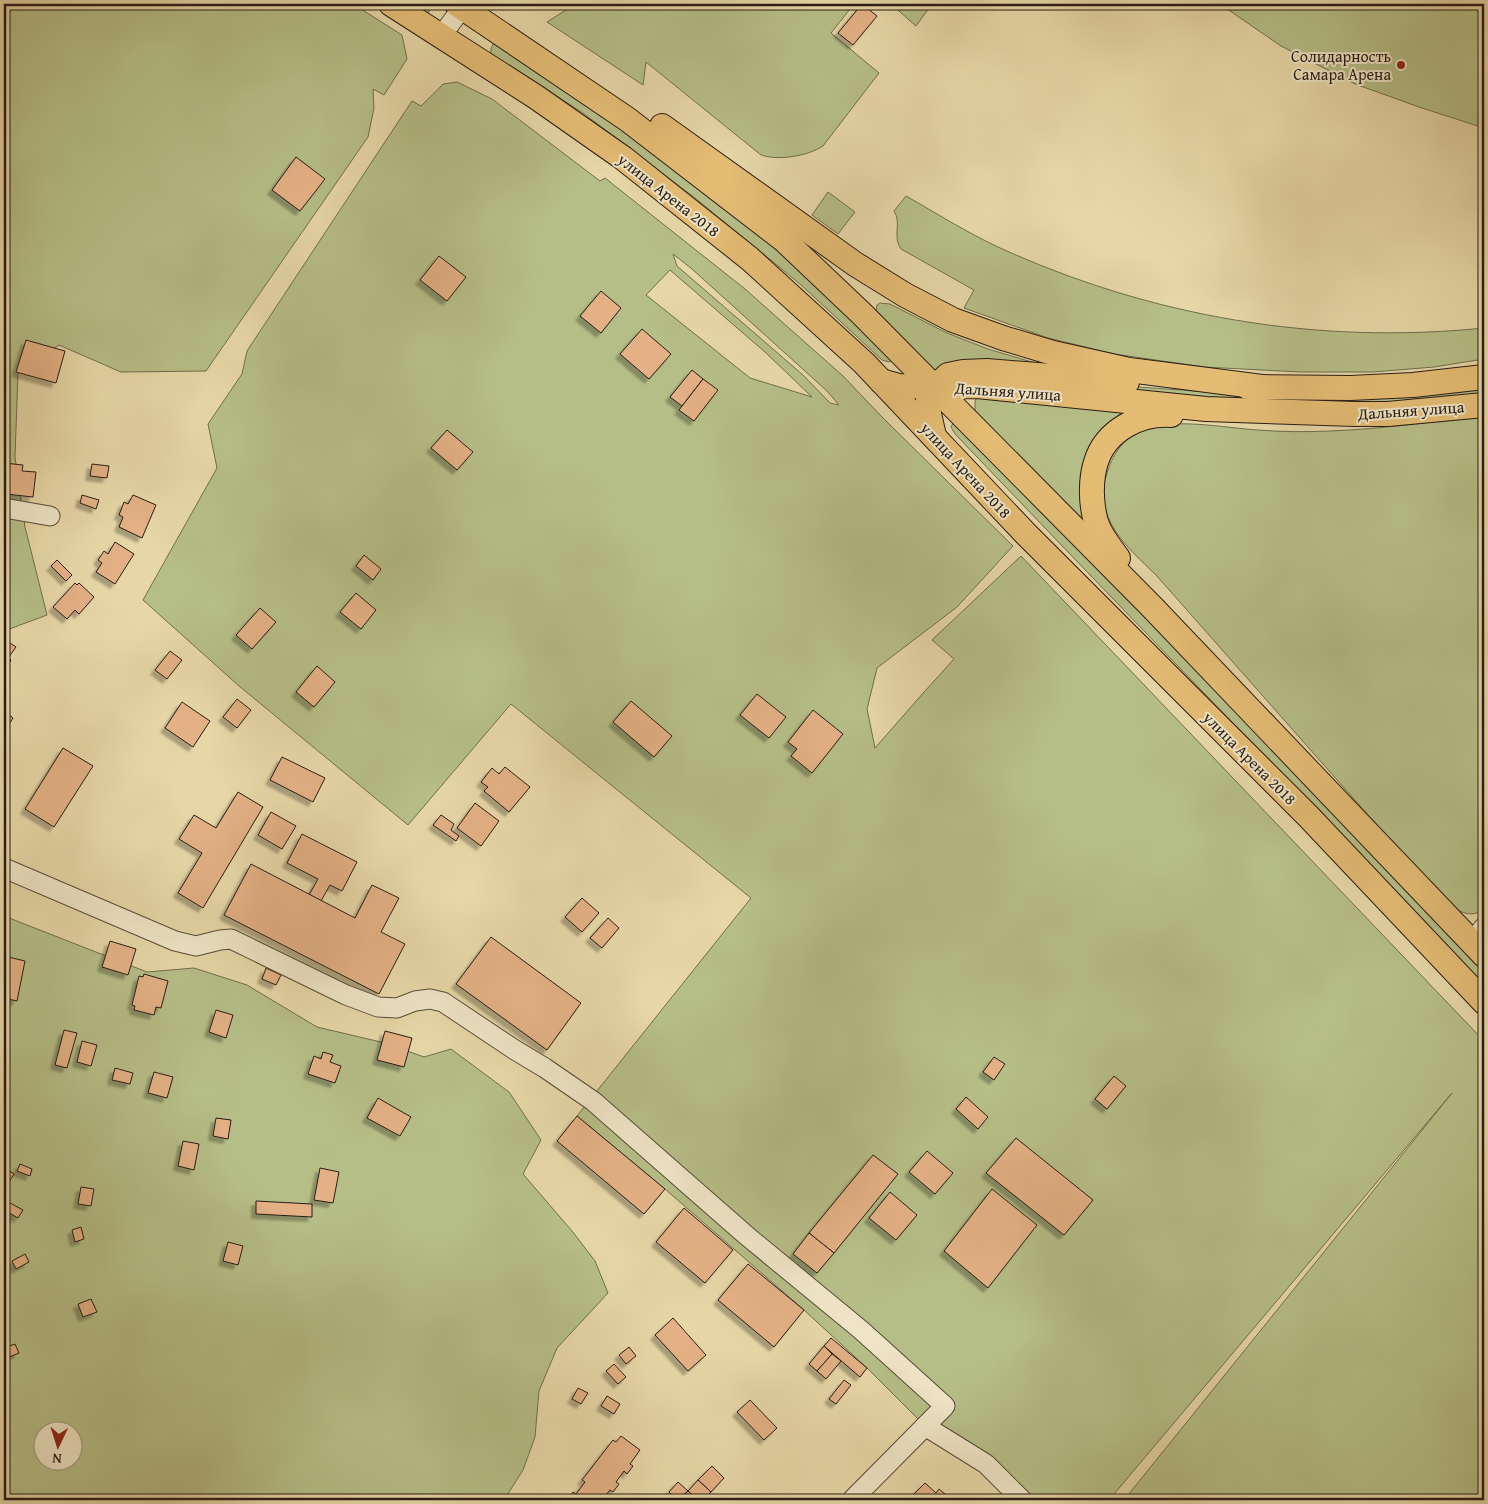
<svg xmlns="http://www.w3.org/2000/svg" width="1488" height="1504" viewBox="0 0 1488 1504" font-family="'Gentium Book Plus',serif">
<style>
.green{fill:#b6be87;stroke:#706d4e;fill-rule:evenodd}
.building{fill:#e3b185;stroke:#291c15;filter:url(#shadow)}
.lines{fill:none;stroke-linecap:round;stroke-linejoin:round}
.minor-casing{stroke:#584b3a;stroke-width:21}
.major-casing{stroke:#291c15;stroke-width:26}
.minor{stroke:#efe5c6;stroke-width:19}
.major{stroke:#e4bc74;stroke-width:24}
.poi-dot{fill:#8f2418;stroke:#efe5c6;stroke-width:2}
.labels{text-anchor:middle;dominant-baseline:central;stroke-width:4;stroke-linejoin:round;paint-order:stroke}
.poi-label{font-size:16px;fill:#291c15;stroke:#efe5c6;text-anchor:end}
.street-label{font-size:16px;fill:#291c15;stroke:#efe5c6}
</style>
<defs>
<filter id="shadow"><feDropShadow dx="-4.5" dy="4.5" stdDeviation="1" flood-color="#0004"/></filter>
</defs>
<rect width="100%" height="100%" fill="#e7d7a7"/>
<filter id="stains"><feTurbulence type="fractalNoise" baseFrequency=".004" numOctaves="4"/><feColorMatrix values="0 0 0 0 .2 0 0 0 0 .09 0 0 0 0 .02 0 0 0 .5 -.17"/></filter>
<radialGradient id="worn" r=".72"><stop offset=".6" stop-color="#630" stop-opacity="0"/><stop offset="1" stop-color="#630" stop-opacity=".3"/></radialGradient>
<!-- green -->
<g class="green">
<path d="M4,4H353L402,35L407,59L384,95L373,89L374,108L368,137L206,371L121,372L59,345L18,373L15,457L25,527L47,615L4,631Z"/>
<path d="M412,4H433L428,13Z"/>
<path d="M558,4H854L831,33L879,73L823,146C808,156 778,161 761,155L646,62L643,85L547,22L566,10Z"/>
<path d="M891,4H932L916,26Z"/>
<path d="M1220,4H1484V128L1422,108L1355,84L1281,46Z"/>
<path d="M497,43L634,135L756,229L884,343L892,360L889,362L882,360L800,284L695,198L583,113L491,54V49L493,44Z"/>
<path d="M457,82L492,99L600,181L605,178L745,289L843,376L884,419L1013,546L957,607L877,668L867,709L875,748L925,691L954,659L932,640L1021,556L1484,1041V1500H1124L1452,1093L1109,1500H1020L925,1426L867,1368L804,1310L665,1189L577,1116L751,898L511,704L408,825L239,686L143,600L217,468L208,424L242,374L247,351L412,101L421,106C429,98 436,92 443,84ZM673,254L692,269L827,391L839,405L830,403L803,375L677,266ZM670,270L765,352L812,397L750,378L646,295Z"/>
<path d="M828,192L855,212L838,234L812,215Z"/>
<path d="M906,196C936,213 966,232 998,247C1151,317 1317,345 1484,328V359L1434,367L1373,372H1301L1204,367L1114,354L1048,338L964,308L974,290L901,249C892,237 902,223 894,211Z"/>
<path d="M880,303L890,304L947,333L988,349L1042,365L936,372L931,369L876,313L877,305Z"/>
<path d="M977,380L1125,386L1277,397L1484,386V393L1396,404L1267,405Z"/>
<path d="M977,397L1118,406L1123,418L1084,518L1079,519L975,412V401Z"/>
<path d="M1484,415V909C1470,920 1456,910 1444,901L1156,575C1127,547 1092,518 1107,473C1112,456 1122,440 1138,432C1169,416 1224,428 1258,430C1282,432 1306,432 1330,431C1381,429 1433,422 1484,415Z"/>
<path d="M954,421L969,430L1484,968V985C1309,800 1131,619 955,434L951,427Z"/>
<path d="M4,916L147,972L194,968L247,985L317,1027L385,1043L424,1057L451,1049L509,1092L541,1140L523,1174L572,1231L595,1261L608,1293L557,1348L539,1391L535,1437L523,1470L504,1500H4ZM42,1432H72V1462H42Z"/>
</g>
<!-- building -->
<g class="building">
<path d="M862,4L877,16L853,45L838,33Z"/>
<path d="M296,157L325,179L300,211L272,190Z"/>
<path d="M439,256L466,277L447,301L420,280Z"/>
<path d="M601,291L621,308L601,333L580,316Z"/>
<path d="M642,329L671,354L649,379L620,354Z"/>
<path d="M26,340L65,351L56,383L16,372Z"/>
<path d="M692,370L703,379L682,406L670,397Z"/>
<path d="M703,379L718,390L694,421L679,410Z"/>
<path d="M447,430L473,452L457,470L431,448Z"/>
<path d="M4,463L23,465L22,471L36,472L33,497L6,494L8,479L4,478Z"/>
<path d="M92,464L109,466L107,478L90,476Z"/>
<path d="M82,495L99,500L96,509L80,503Z"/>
<path d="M133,495L156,505L142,538L119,527L123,517L119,515L124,502L128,504Z"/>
<path d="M115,542L134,554L115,584L96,572L102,563L98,560L104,551L108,554Z"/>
<path d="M364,555L381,569L373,580L356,566Z"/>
<path d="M57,560L72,575L66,581L51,566Z"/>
<path d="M75,583L77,585L79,583L94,597L79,614L75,610L67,619L53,607Z"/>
<path d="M356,593L376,610L361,629L340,612Z"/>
<path d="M260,608L276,622L252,649L236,635Z"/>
<path d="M4,639L16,647L8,658L11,660L8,665L10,666L4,675Z"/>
<path d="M170,651L182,660L167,679L155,670Z"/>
<path d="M317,666L335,682L314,707L296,692Z"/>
<path d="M757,694L786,717L769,738L740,715Z"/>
<path d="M237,699L251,710L237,728L223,717Z"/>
<path d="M631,701L672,736L654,757L613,722Z"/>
<path d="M182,702L210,721L193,747L165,728Z"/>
<path d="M813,710L843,734L812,773L791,756L797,749L788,742Z"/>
<path d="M4,711L13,718L4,732Z"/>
<path d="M63,748L93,766L54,827L25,809Z"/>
<path d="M282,757L325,778L313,802L270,780Z"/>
<path d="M505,767L530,787L509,812L484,791L488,787L481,782L492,768L499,774Z"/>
<path d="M238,792L263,807L203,908L178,893L202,853L179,839L194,815L216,828Z"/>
<path d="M475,803L499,821L481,846L457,828Z"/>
<path d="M271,812L296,826L282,849L258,835Z"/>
<path d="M441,815L454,824L451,830L459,836L456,841L433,825Z"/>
<path d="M302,834L357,862L342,891L330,885L321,901L309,895L318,879L287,863Z"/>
<path d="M251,864L355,918L372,885L399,898L381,932L405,944L379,994L224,915Z"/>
<path d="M582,898L599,913L582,932L565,917Z"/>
<path d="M608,918L619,928L602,948L590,938Z"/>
<path d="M4,920L9,921L6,950H4Z"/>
<path d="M491,937L581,1003L547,1050L456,984Z"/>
<path d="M110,941L136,949L128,975L102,967Z"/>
<path d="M4,956L25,961L17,1001L4,998Z"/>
<path d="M266,968L281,975L276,985L262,979Z"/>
<path d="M144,974L168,981L161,1008L156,1007L154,1015L134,1010L135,1006L132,1005L139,976L143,977Z"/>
<path d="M216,1010L233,1015L226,1038L209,1032Z"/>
<path d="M64,1030L77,1033L67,1068L55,1065Z"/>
<path d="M385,1031L412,1038L404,1067L377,1060Z"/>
<path d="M82,1041L97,1045L91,1066L77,1062Z"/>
<path d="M323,1052L333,1055L330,1062L341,1066L335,1083L308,1074L314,1056L321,1059Z"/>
<path d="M994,1057L1005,1064L994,1080L983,1072Z"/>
<path d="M115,1068L133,1073L130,1084L112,1080Z"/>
<path d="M154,1072L173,1077L167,1098L148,1093Z"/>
<path d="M1114,1076L1126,1086L1107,1109L1095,1099Z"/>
<path d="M966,1097L988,1117L978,1129L956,1109Z"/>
<path d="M378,1098L411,1117L400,1136L367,1118Z"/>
<path d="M577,1116L665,1189L644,1214L557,1141Z"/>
<path d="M216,1118L231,1120L228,1139L213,1136Z"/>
<path d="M1016,1138L1093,1200L1064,1235L986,1173Z"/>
<path d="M183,1141L199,1144L194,1170L178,1166Z"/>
<path d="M927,1151L953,1173L935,1194L909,1172Z"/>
<path d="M873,1155L898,1174L834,1253L809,1233Z"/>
<path d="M20,1164L32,1169L30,1176L17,1171Z"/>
<path d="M5,1168L14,1174L7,1185L4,1182V1170Z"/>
<path d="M320,1168L339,1172L333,1203L314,1200Z"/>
<path d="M81,1187L94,1189L91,1206L78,1204Z"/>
<path d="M992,1189L1037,1225L988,1288L944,1251Z"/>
<path d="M890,1192L917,1215L896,1240L869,1218Z"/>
<path d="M256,1201L312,1204V1217L256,1214Z"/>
<path d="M10,1203L23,1210L18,1218L6,1211Z"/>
<path d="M684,1208L733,1250L705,1283L656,1242Z"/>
<path d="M81,1227L84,1239L75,1242L72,1230Z"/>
<path d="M809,1233L834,1253L817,1273L793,1254Z"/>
<path d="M228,1242L243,1246L238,1265L223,1261Z"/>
<path d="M25,1254L29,1262L16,1269L12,1261Z"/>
<path d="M748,1264L804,1310L774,1347L718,1300Z"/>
<path d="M91,1299L97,1312L83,1317L78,1304Z"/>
<path d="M673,1318L706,1355L688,1371L655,1335Z"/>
<path d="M831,1338L867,1368L860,1377L824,1346Z"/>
<path d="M15,1344L19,1353L4,1359V1348Z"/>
<path d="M824,1346L832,1354L817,1371L809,1364Z"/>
<path d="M629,1347L636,1356L626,1364L619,1355Z"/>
<path d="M832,1354L841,1361L826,1379L817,1371Z"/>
<path d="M614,1364L626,1377L618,1384L606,1371Z"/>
<path d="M844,1380L851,1385L836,1404L829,1399Z"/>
<path d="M578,1388L588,1393L581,1404L572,1399Z"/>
<path d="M607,1396L620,1404L614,1414L601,1406Z"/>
<path d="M750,1400L777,1428L764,1440L737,1412Z"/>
<path d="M621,1436L640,1450L630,1464L633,1466L627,1474L624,1471L616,1482L619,1484L613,1492L610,1490L602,1500H567L573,1492L576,1494L585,1482L582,1480L613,1440L616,1442Z"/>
<path d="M712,1466L724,1478L711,1492L698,1480Z"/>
<path d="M698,1480L711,1492L703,1500H698L688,1491Z"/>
<path d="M678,1482L688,1491L677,1500L669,1492Z"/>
<path d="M925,1483L936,1493L939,1489L945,1494L941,1498L944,1500H908Z"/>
<path d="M688,1491L698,1500H679Z"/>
</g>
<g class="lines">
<!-- minor casing -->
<g class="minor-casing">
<g id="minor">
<path d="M441,36L463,7"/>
<path d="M4,508L50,516"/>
<path d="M4,868L175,941L196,946L220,940L231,939L346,995L378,1007L397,1008L415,1001L430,999L443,1002L515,1050L545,1068L593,1101L747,1236L861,1330L945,1406L852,1500"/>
<path d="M1472,942L1484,927"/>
<path d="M925,1426L986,1464L1022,1500"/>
</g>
</g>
<!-- major casing -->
<g class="major-casing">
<g id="major">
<path d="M391,4L536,97L623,158L750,259L864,363L1026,534L1308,816L1484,1002"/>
<path d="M457,4L627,119L784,240L862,314L1152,607L1484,955"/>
<path d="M662,126L855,264L905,295L953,320L1003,338L1053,353L1129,370L1262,387"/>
<path d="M881,381L899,386L935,387L977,386L1206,409L1355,414H1388L1484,405"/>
<path d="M1248,387L1350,388L1413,385L1484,377"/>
<path d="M934,436L929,414L928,400L935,387L948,375L963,372L987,371L1127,382"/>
<path d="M1118,558C1110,547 1100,535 1096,522C1091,504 1090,481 1096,462C1106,430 1140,413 1171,415"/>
</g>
</g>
<!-- minor -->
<use href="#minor" class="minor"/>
<!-- major -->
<use href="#major" class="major"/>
</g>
<!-- markers -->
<circle class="poi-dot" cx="1401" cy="65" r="5"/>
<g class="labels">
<!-- poi labels -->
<g class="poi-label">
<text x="1391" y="56">Солидарность<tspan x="1391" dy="18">Самара Арена</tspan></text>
</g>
<!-- street labels -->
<g class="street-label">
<text transform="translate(669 195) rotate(38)">улица Арена 2018</text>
<text transform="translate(1008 391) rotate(4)">Дальняя улица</text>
<text transform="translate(1411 410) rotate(-4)">Дальняя улица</text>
<text transform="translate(966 470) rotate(47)">улица Арена 2018</text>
<text transform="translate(1250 758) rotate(45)">улица Арена 2018</text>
</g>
</g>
<!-- margin -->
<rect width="1488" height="1504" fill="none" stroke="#e7d7a7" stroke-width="20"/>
<rect x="5" y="5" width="1478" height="1494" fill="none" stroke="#291c15" stroke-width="2.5"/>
<rect x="10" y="10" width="1468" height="1484" fill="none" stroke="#291c15"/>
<!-- north arrow -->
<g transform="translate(58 1446) rotate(184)"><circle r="24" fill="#efe5c6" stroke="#a0957f"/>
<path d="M0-4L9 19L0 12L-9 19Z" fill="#8f2418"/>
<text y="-8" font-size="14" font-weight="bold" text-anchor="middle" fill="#291c15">N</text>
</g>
<rect width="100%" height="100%" filter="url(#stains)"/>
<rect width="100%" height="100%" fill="url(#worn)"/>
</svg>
